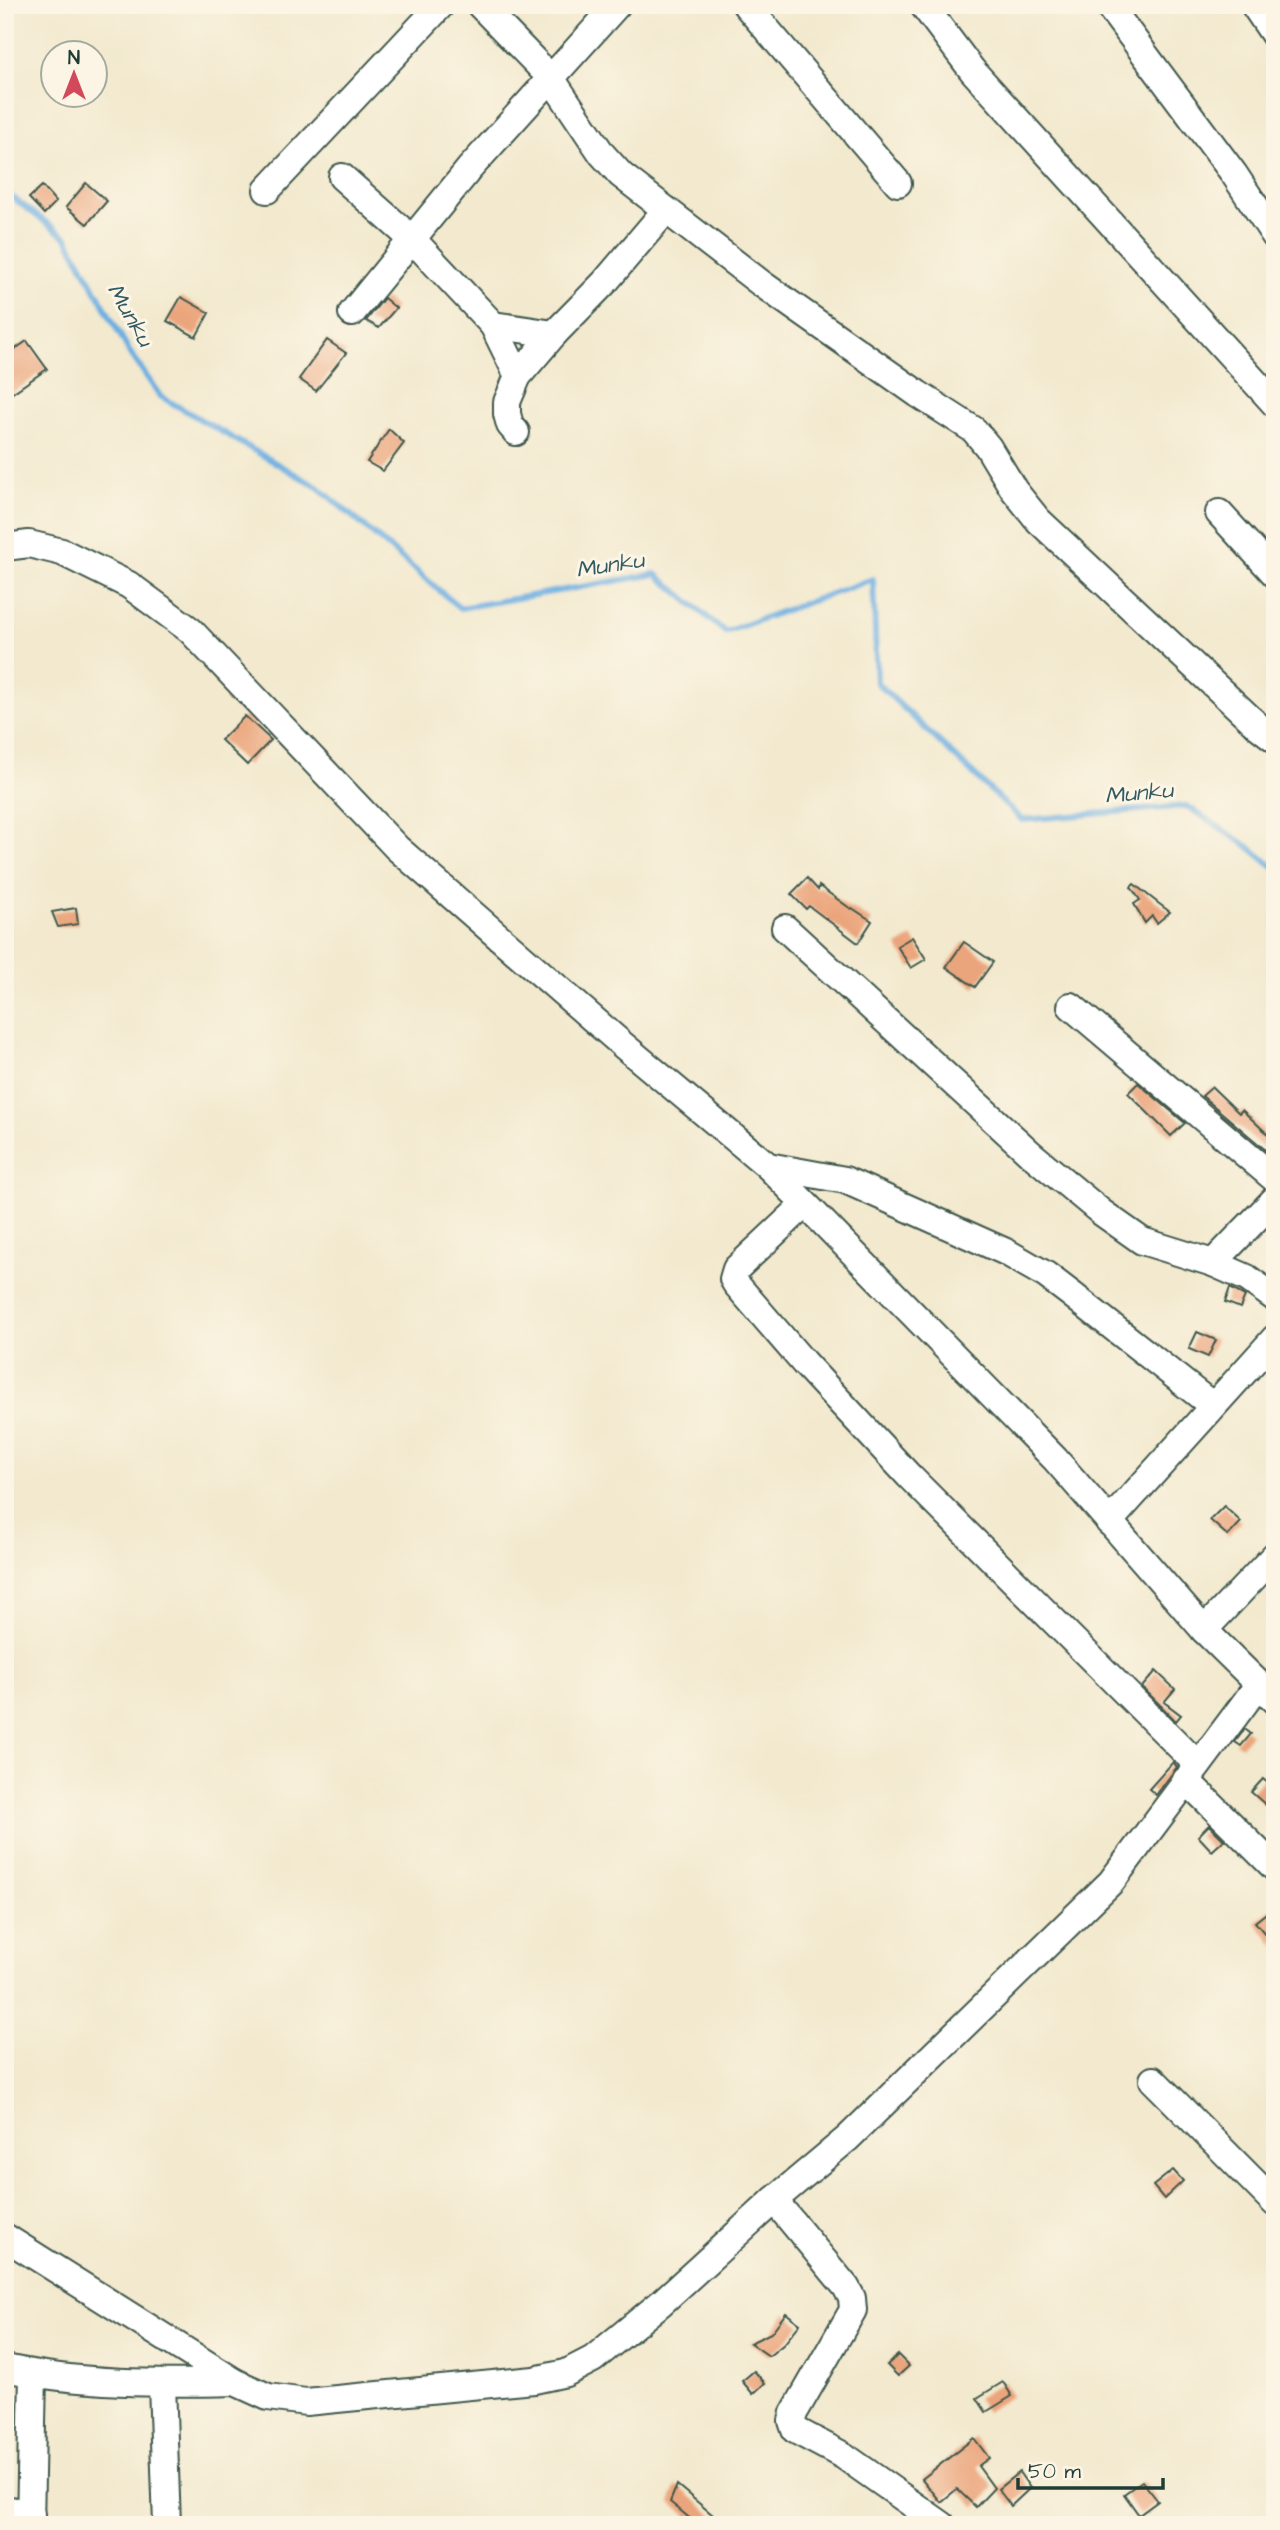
<svg xmlns="http://www.w3.org/2000/svg" width="1280" height="2530" viewBox="0 0 1280 2530" font-family="'Architects Daughter',sans-serif">
<style>
.lines{fill:none;stroke-linecap:round;stroke-linejoin:round}
.stream{stroke:#6dafe2;stroke-width:6}
.building{fill:#eba57c}
.minor-casing{stroke:#3f574b;stroke-width:30}
.minor{stroke:#fff;stroke-width:26}
.labels{text-anchor:middle;dominant-baseline:central;stroke-width:6;stroke-linejoin:round;paint-order:stroke}
.water-label{font-size:23px;font-style:italic;fill:#325a60;stroke:#fcf5e5}
</style>
<rect width="100%" height="100%" fill="#fcf5e5"/>
<filter id="ink" filterUnits="userSpaceOnUse"><feTurbulence type="fractalNoise" baseFrequency=".0143" numOctaves="2"/><feDisplacementMap in="SourceGraphic" scale="14" xChannelSelector="R" yChannelSelector="G"/><feConvolveMatrix kernelMatrix="1 2 1 2 8 2 1 2 1" color-interpolation-filters="sRGB"/></filter>
<filter id="wash" filterUnits="userSpaceOnUse"><feTurbulence type="fractalNoise" baseFrequency=".00686" numOctaves="4" result="noise"/><feDisplacementMap in="SourceGraphic" scale="28" xChannelSelector="R" yChannelSelector="G"/><feGaussianBlur stdDeviation="1.57" result="paint"/><feColorMatrix in="noise" values="0 0 0 0 0 0 0 0 0 0 0 0 0 0 0 0 0 1.4 0 .05"/><feComposite in="paint" operator="in"/></filter>
<g filter="url(#wash)">
<rect width="100%" height="100%" fill="#f2e9ce"/>
<g class="lines">
<!-- stream -->
<path class="stream" d="M5,192L67,238L129,351L160,396L319,488L460,608L656,574L725,632L873,579L877,683L1022,820L1187,806L1249,847L1275,868"/>
</g>
<g id="blocks">
<!-- building -->
<g class="building">
<path d="M86,183L107,201L87,224L66,207Z"/>
<path d="M42,186L56,202L44,214L29,198Z"/>
<path d="M181,297L209,313L196,337L167,321Z"/>
<path d="M384,298L396,308L379,328L366,321Z"/>
<path d="M327,340L346,353L316,391L299,379Z"/>
<path d="M27,341L47,369L5,398V356Z"/>
<path d="M389,429L404,443L383,471L367,462Z"/>
<path d="M245,716L271,740L247,765L221,740Z"/>
<path d="M807,878L818,890L819,886L851,909L852,908L872,921L858,943L809,906L806,909L791,894Z"/>
<path d="M1134,884L1158,903L1170,912L1157,923L1152,916L1145,923L1134,904L1140,900L1131,887Z"/>
<path d="M76,908L78,924L58,927L52,912Z"/>
<path d="M912,937L926,959L911,968L897,946Z"/>
<path d="M964,942L993,962L975,987L946,967Z"/>
<path d="M1138,1083L1185,1123L1171,1136L1128,1093Z"/>
<path d="M1212,1087L1239,1113L1242,1110L1275,1141V1158L1202,1096Z"/>
<path d="M1230,1288L1245,1296L1240,1308L1225,1302Z"/>
<path d="M1197,1332L1216,1340L1208,1357L1189,1349Z"/>
<path d="M1224,1506L1241,1522L1228,1536L1210,1520Z"/>
<path d="M1156,1671L1175,1689L1164,1702L1181,1715L1176,1721L1142,1687Z"/>
<path d="M1245,1729L1251,1734L1241,1746L1235,1742Z"/>
<path d="M1173,1762L1177,1767L1156,1795L1149,1789Z"/>
<path d="M1263,1779L1275,1789V1813L1251,1792Z"/>
<path d="M1209,1825L1224,1840L1212,1851L1198,1836Z"/>
<path d="M1275,1906V1946L1255,1922Z"/>
<path d="M1173,2170L1183,2181L1164,2199L1153,2186Z"/>
<path d="M786,2313L800,2324L784,2344L769,2356L750,2343L771,2333Z"/>
<path d="M898,2355L909,2366L898,2376L887,2365Z"/>
<path d="M754,2371L765,2383L753,2394L742,2381Z"/>
<path d="M1003,2382L1012,2396L986,2412L977,2398Z"/>
<path d="M974,2438L989,2458L978,2466L994,2488L976,2507L957,2489L941,2502L922,2479Z"/>
<path d="M1019,2472L1030,2488L1011,2506L998,2489Z"/>
<path d="M1142,2481L1158,2501L1139,2515L1124,2494Z"/>
<path d="M677,2485L725,2525H698L670,2502Z"/>
</g>
</g>
</g>
<g filter="url(#ink)">
<use href="#blocks" fill-opacity="0" stroke="#3f574b" stroke-width="2"/>
<g class="lines">
<!-- minor casing -->
<g class="minor-casing">
<g id="minor">
<path d="M480,5L551,78L602,154L621,175L762,284L918,394L974,430L988,447L1014,490L1038,520L1258,726L1275,739"/>
<path d="M746,5L898,183"/>
<path d="M923,5L972,70L1275,404"/>
<path d="M1108,5L1234,174L1275,236"/>
<path d="M1254,5L1275,36"/>
<path d="M342,177L413,240L493,325L554,334"/>
<path d="M267,190L441,5"/>
<path d="M352,313L470,168L617,5"/>
<path d="M493,325L518,376"/>
<path d="M516,432L510,425L507,414V402L518,376L554,334L605,282L666,210"/>
<path d="M1219,513L1275,574"/>
<path d="M5,547L29,544L62,552L129,585L190,630L397,848L624,1046L768,1166L1055,1459L1204,1630L1275,1700"/>
<path d="M785,928L1031,1154L1101,1212L1142,1241L1213,1263L1247,1278L1275,1298"/>
<path d="M1071,1006L1275,1179"/>
<path d="M768,1166L845,1180L1006,1252L1046,1275L1071,1294L1213,1406"/>
<path d="M804,1205L736,1269L733,1279L736,1284L804,1363L909,1476L1198,1765"/>
<path d="M1213,1263L1275,1199"/>
<path d="M1109,1522L1275,1338"/>
<path d="M1204,1630L1275,1555"/>
<path d="M1186,1780L1275,1868"/>
<path d="M1153,2080L1275,2203"/>
<path d="M774,2200L846,2287L852,2298L853,2310L794,2413L792,2421L795,2430L844,2456L942,2525"/>
<path d="M5,2237L235,2382L268,2397L306,2402L534,2380L566,2373L593,2359L661,2303L774,2200L848,2138L1111,1882L1259,1684"/>
<path d="M5,2368C80,2384 159,2384 235,2382"/>
<path d="M162,2384L167,2525"/>
<path d="M5,2509L31,2514"/>
<path d="M30,2525L33,2374"/>
</g>
</g>
<!-- minor -->
<use href="#minor" class="minor"/>
</g>
</g>
<g class="labels">
<!-- water labels -->
<g class="water-label">
<text transform="translate(130 315) rotate(60)">Munku</text>
<text transform="translate(610 565) rotate(-9)">Munku</text>
<text transform="translate(1139 793) rotate(-5)">Munku</text>
</g>
</g>
<!-- margin -->
<rect width="1280" height="2530" fill="none" stroke="#fcf5e5" stroke-width="28"/>
<!-- north arrow -->
<g transform="translate(74 74)"><circle r="33" fill="#fcf5e5" stroke="#a4ab9e" stroke-width="2"/>
<path d="M0-5L12 26L0 18L-12 26Z" fill="#d1495b"/>
<text y="-10" font-size="19" font-weight="bold" text-anchor="middle" fill="#1f3d34">N</text>
</g>
<!-- scale -->
<path d="M1018 2478v10h145v-10" fill="none" stroke="#1f3d34" stroke-width="3.5"/>
<text x="1028" y="2478" font-size="21" fill="#1f3d34" stroke="#fcf5e5" stroke-width="5" paint-order="stroke">50 m</text>
</svg>
